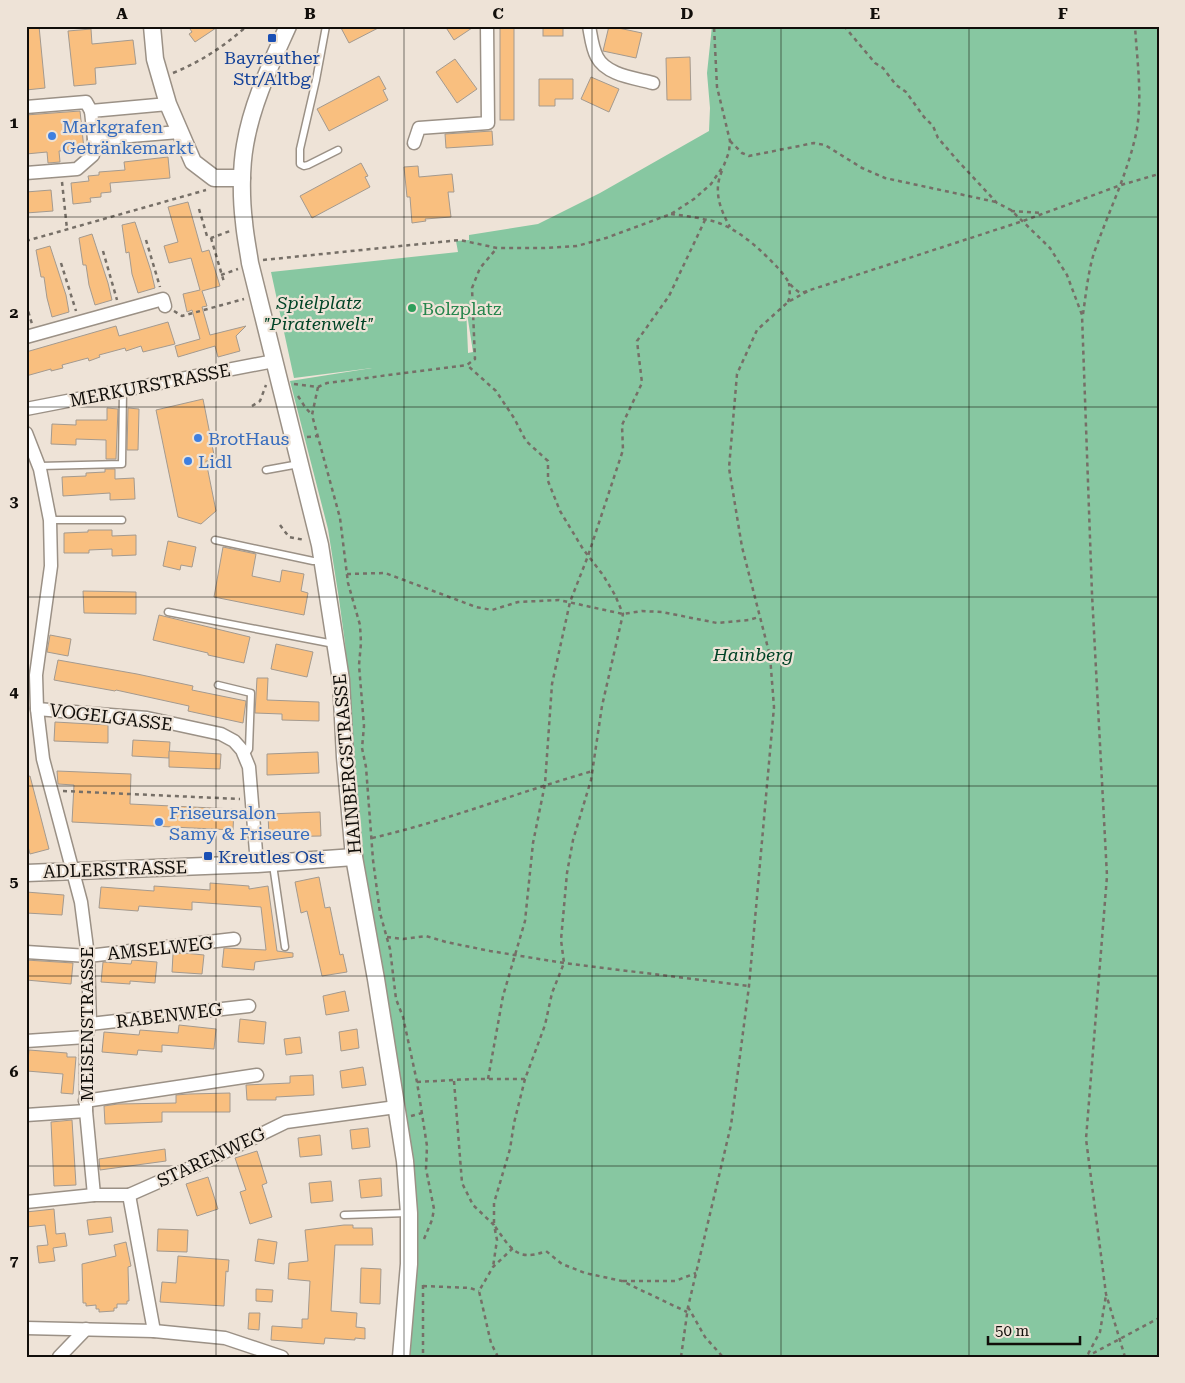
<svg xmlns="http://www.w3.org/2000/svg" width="1185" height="1383" viewBox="0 0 1185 1383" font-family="'Roboto Serif',serif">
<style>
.green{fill:#87c7a1;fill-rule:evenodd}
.building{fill:#f9bf7f;stroke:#a49a8f}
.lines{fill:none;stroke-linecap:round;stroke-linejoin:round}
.service-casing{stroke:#9b9186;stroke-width:9}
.minor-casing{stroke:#9b9186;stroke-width:15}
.tertiary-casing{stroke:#9b9186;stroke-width:19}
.path{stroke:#766f67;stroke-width:2.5;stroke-dasharray:4 4;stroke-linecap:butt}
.service{stroke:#fff;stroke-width:6}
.minor{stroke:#fff;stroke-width:12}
.tertiary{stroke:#fff;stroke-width:16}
.grid{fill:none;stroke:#110e0a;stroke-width:1;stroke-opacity:0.55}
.transit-dot{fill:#1a4fb4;stroke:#eee3d7;stroke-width:2}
.shop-dot{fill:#3f7fe0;stroke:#eee3d7;stroke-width:2}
.leisure-dot{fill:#2e9e5b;stroke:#eee3d7;stroke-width:2}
.labels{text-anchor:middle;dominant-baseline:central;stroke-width:4.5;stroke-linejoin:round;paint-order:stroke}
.transit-label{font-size:18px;fill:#164399;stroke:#eee3d7}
.shop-label{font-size:18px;fill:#366cbe;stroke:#eee3d7;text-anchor:start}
.park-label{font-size:18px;font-style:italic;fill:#004326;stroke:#eee3d7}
.leisure-label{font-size:18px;fill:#27864d;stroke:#eee3d7;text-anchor:start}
.street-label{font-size:18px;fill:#110e0a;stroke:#eee3d7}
.neatline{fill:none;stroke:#110e0a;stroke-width:2}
.grid-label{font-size:16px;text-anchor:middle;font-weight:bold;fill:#110e0a}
</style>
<rect width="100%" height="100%" fill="#eee3d7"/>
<!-- green -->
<path class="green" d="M712,26H1159V1357H396L413,1257L362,882L345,643L339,599L328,529L290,381L372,368L294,378L271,272L458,252L456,241L469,240V235L538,224L600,193L709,131L710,108L707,73ZM466,307L473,352L468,353V352Z"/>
<!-- building -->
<g class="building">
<path d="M26,26H39L45,88L26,90Z"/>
<path d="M188,26H219L195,42L189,34L192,32Z"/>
<path d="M340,26H382L349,43Z"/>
<path d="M445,26H475L454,40Z"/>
<rect x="500" y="26" width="14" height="94"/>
<rect x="543" y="26" width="20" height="10"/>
<path d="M609,26L642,33L636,58L603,51Z"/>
<path d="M91,29L92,44L133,40L136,64L95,68L96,84L74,86L68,31Z"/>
<path d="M690,57L691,100H667L666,58Z"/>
<path d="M455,59L477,89L457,103L436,72Z"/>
<path d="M379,76L386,89L383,90L388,100L329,131L317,109Z"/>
<path d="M591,77L619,89L609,112L581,99Z"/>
<path d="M539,79H573V99H555V106H539Z"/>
<path d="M80,111L84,149L59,151L60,162L48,163L47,152L26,154V115Z"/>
<path d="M492,131L493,145L446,148L445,134Z"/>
<path d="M168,157L170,178L110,183L111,192L101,193V197L90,198L91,202L73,204L71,183L89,181L88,176L99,175V172L125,170L124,162Z"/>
<path d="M361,163L368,176L365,177L370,187L312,218L300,196Z"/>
<path d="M418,166L419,177L452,174L454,192H448L451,217L425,219L426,221L412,223L410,197H407L404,167Z"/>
<path d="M51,190L53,211L26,213V192Z"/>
<path d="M188,202L202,252L209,250L220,286L202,291L207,306L202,307L210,335L246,326L236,336L240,351L218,357L215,346L178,357L175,346L200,339L192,310L187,312L183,294L200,290L191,258L169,263L164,246L178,242L168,207Z"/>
<path d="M135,222L151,271L155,288L138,293L132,274L129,252L126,253L122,225Z"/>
<path d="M92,234L108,283L112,300L95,305L89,285L86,265H83L79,238Z"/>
<path d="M50,246L66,295L69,312L52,317L47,298L44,277H41L36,250Z"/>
<path d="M168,322L175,344L143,352L141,346L126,351L125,348L99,355L100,357L89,361L88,358L62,365L63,368L51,371V369L26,376V352L116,326L119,336Z"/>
<path d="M203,399L215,460L206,461L216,511L201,524L178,517L156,410Z"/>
<path d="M107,408L118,409L116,459H106V440L76,439V445L51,444L52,424L76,425V420H107Z"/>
<path d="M128,408L139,409L138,450H127Z"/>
<path d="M105,469H115V479L134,478L135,499L110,500V493L63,496L62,477L86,476V473L105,472Z"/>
<path d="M88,530H112V536L136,535V555L112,556V549L89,550V553H64V533L88,532Z"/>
<path d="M168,541L196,547L192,567L181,565L180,570L163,566Z"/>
<path d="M223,547L256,554L252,576L280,582L282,570L304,574L301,591L308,593L304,615L214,597Z"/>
<path d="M83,591L136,592V614L84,613Z"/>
<path d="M159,615L250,637L244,663L208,655V653L153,640Z"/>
<path d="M50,635L71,639L68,656L47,652Z"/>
<path d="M276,644L313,652L307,677L271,669Z"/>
<path d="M58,660L137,674L193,686L192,690L246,701L243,723L188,711L189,706L116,690L115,691L54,680Z"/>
<path d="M257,678H268L267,700L319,702V721L282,720V714L255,713Z"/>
<path d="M55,722L108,725V743L54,741Z"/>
<path d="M133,740L170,742L169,758L132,756Z"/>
<path d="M169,751L221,754L220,769L169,767Z"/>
<path d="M318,752L319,773L267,775V754Z"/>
<path d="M57,771L131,774L130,804L234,809L233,830L72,822L74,785L58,784Z"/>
<path d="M30,776L49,849L30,854L26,839V777Z"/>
<path d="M320,812L321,836L269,837L268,814Z"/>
<path d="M319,877L325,908L330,907L340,955L343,954L347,972L322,976L307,911L301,913L295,882Z"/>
<path d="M210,883L249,886V889L268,886L277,951L293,953V957L255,962L254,970L222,967L224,948L266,950L261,907L192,902V910L139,906L138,911L99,908L101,887L154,891V886L210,890Z"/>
<path d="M26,892L64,895L62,915L26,913Z"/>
<path d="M184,953L204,955L202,974L172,972L173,954Z"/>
<path d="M26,960L73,963L71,984L26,980Z"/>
<path d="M132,960L157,962L155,983L130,981V984L101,982L103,962L131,964Z"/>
<path d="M345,991L349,1011L326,1015L323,996Z"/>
<path d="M240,1019L266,1022L264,1044L238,1042Z"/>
<path d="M179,1025L216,1029L214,1049L162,1045V1052L138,1050L137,1055L102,1052L104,1032L139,1035L140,1030L178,1033Z"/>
<path d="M357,1029L359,1048L341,1051L339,1032Z"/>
<path d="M300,1037L302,1053L286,1055L284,1039Z"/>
<path d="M29,1050L67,1053V1057H76L73,1094L61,1093L63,1074L27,1071Z"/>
<path d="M363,1067L366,1085L342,1088L340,1071Z"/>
<path d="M313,1075L314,1095L276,1097V1100H247L246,1085L290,1083V1076Z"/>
<path d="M230,1093V1112H162V1122L105,1124L104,1106L118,1104L176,1103V1095L189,1094Z"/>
<path d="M72,1120L76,1185L54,1186L51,1122Z"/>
<path d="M368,1128L370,1147L352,1149L350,1130Z"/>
<path d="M320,1135L322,1155L300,1157L298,1138Z"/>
<path d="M165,1149L166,1161L100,1170L99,1159Z"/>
<path d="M257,1151L267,1183L262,1185L272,1217L250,1224L240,1192L246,1190L235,1158Z"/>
<path d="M208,1177L218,1209L197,1216L186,1184Z"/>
<path d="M381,1178L382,1196L361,1198L359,1180Z"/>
<path d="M331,1181L333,1201L311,1203L309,1183Z"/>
<path d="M54,1209L56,1234L65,1233L67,1246L53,1248L55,1261L39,1263L37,1246L48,1245L45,1225L26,1227V1212Z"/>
<path d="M111,1217L113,1232L89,1235L87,1220Z"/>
<path d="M344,1225H353V1228H372L373,1245H335L331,1311L357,1313L356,1327L365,1328V1339L355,1338V1340L325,1338L324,1344L271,1340L272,1326L302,1328V1319H308L310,1281L288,1279L289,1263L308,1261L305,1230Z"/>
<path d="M158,1229L188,1230L187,1252L157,1251Z"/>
<path d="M258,1239L277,1242L274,1264L255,1261Z"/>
<path d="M126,1242L131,1266L128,1267L129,1301H127V1304H117V1308H114V1311L99,1312V1309H96V1305L86,1306V1303H83L82,1264L116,1256L114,1245Z"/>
<path d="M178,1256L229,1260L228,1272L226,1271L224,1306L160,1302L162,1282L176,1283Z"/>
<path d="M361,1268L381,1269L380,1304L360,1303Z"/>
<path d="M256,1289L273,1290L272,1302L256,1301Z"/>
<path d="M249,1313H260L259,1330L248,1329Z"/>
</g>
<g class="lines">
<!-- service casing -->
<g class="service-casing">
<g id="service">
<path d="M326,26L316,80L300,149V164L304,166L308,165L338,150"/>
<path d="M40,466L122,464L123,390"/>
<path d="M266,470L299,464"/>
<path d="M50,520H122"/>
<path d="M215,540L313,561H322"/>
<path d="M168,612L334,644"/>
<path d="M218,685L251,693L249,749L245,755"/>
<path d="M273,865L285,947"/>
<path d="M344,1215L408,1213"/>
</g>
</g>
<!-- minor casing -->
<g class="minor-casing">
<g id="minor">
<path d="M589,26C591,36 592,48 597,57C606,75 635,78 653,83"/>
<path d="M168,104L91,111L94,139L179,132"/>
<path d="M26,107L86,102L91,111"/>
<path d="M414,143L419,128L488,123L487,26"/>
<path d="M26,173L77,169L93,155L94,139"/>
<path d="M26,337L163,299L165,306"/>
<path d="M26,409L274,361"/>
<path d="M26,433L40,469L50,520L51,566L36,675L37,709L43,759L81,902L88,956L90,1024L86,1037V1111L94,1195"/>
<path d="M37,709L147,718L221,734L234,741L242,750L249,767L257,864"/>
<path d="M26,952L88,956L234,939"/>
<path d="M90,1024L249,1006"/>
<path d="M26,1041L86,1037"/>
<path d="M85,1101L257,1075"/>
<path d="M26,1115L86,1111"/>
<path d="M129,1195L154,1331"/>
<path d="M26,1202L94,1195H129L206,1161L286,1122L396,1107"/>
<path d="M26,1328L154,1331L225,1338L282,1357"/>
<path d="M59,1357L86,1329"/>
</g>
</g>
<!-- tertiary casing -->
<g class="tertiary-casing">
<g id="tertiary">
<path d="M152,26L155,59L168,104L193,162L214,178H242"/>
<path d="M288,26C271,64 252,103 245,145C241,167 241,199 244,222C245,235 248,249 250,263L320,545L341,680L345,757L354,857L376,979L405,1161L409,1213V1264L401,1357"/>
<path d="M26,873L257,864L354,857"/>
</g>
</g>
<!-- path -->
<g class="path">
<path d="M844,26L875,63L883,68L896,85L906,92L924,117L933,126L938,138L958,161L997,203L1011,210L1050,248L1067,275L1082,315L1092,594L1107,876L1086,1139L1106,1294L1125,1357"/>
<path d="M173,73C202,61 223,47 247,26"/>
<path d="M730,141L742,153L749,156L814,143L825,145L862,168L885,178L996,202"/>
<path d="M722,171C713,191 720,209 730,227"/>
<path d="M62,182L67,229"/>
<path d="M199,209L207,236L211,238L230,231"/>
<path d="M1011,211L1041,213"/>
<path d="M671,214C686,216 702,218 716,222C740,230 761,250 778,268C786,276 790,288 801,293L1023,221L1121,185L1159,174"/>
<path d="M211,238L224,282"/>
<path d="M146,240L160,287"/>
<path d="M26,241L206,190"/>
<path d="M103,251L117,300"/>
<path d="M263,260L460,240L497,248H544L577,246L606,238L671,214L694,199L711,184L724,165L729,152L730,141L717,87L714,26"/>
<path d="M61,263L76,311"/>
<path d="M221,275L238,269"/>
<path d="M788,302L790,296L789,283"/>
<path d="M26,304L32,324"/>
<path d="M174,311L182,316L244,299"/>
<path d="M1083,314C1086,294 1088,272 1094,253C1108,213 1127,175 1136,134C1143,99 1137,61 1135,26"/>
<path d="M294,384L318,387L327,383L467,365L475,359L472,288L480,268L497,248"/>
<path d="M318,387L312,415L340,518L348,583L360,625L361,643L359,665L364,726L362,748L366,767L373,860L380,913L390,949L396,999L403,1017L417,1082L427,1146L426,1169L434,1209L432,1220L424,1239"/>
<path d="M298,396L305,407L312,415"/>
<path d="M252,406L260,401L266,385"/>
<path d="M307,437L318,436"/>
<path d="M280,525L289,537L305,540"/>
<path d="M347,574L385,573L476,607L492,610L518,602L559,600L623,614L642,611L662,612L717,623L749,620L759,617"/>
<path d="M63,791L240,799"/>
<path d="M372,838C447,821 518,792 593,771"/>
<path d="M387,937L403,939L426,936L446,942L490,951L564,963L749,986"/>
<path d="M488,1079L503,996L525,921L533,843L545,784L552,684L570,602L588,556L623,450L622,425L642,383L637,341L669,296L705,220"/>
<path d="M525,1079L514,1123L510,1149L494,1203V1225C510,1247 516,1263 546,1251L562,1264L585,1273L622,1281L687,1312"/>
<path d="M454,1081L462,1183L473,1205L494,1225L497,1240L493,1267"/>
<path d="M417,1082L472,1079H525L545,1025L552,993L564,963L561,940L567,873L573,840L591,780L602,706L623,614L615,595L603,575L583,549L560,511L548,481V461L526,441L514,418L496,391L467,365"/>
<path d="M411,1116L422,1113"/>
<path d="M623,1281H675L696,1273"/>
<path d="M423,1285V1357"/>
<path d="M423,1286L470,1288L479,1291"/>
<path d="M688,1307L705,1337L723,1357"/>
<path d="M1088,1354L1100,1332L1106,1295"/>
<path d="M498,1357L491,1343L479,1291L493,1267L513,1248"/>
<path d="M681,1357L688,1307L731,1125L749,986L774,707L770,656L742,547L729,468L737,374L757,330L788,302L808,291"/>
<path d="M1086,1357L1159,1318"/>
</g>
<!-- service -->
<use href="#service" class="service"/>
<!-- minor -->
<use href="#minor" class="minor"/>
<!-- tertiary -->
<use href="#tertiary" class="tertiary"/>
</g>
<!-- grid -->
<path class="grid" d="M216,26V1357M404,26V1357M592,26V1357M781,26V1357M969,26V1357M26,217H1159M26,407H1159M26,597H1159M26,786H1159M26,976H1159M26,1166H1159"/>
<!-- markers -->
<g class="transit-dot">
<rect x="267" y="33" width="10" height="10" rx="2.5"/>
<rect x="203" y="851" width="10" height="10" rx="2.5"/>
</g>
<g class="shop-dot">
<circle cx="52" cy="136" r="5"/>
<circle cx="198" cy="438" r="5"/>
<circle cx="188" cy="461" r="5"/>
<circle cx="159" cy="822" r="5"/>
</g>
<circle class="leisure-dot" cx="412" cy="308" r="5"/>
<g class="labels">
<!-- transit labels -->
<g class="transit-label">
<text x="272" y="57">Bayreuther<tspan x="272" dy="21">Str/Altbg</tspan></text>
<text x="218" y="856" text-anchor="start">Kreutles Ost</text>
</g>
<!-- shop labels -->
<g class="shop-label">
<text x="62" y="126">Markgrafen<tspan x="62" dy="21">Getränkemarkt</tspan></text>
<text x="208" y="438">BrotHaus</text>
<text x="198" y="461">Lidl</text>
<text x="169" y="812">Friseursalon<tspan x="169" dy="21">Samy &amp; Friseure</tspan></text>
</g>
<!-- park labels -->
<g class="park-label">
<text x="319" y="302">Spielplatz<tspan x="319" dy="21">"Piratenwelt"</tspan></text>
<text x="753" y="654">Hainberg</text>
</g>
<!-- leisure labels -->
<g class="leisure-label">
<text x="422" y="308">Bolzplatz</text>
</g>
<!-- street labels -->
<g class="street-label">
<text transform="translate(150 385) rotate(-11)">MERKURSTRASSE</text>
<text transform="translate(111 717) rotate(7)">VOGELGASSE</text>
<text transform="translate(347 764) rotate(-95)">HAINBERGSTRASSE</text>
<text transform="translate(115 869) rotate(-2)">ADLERSTRASSE</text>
<text transform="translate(160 948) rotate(-6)">AMSELWEG</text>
<text transform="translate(169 1015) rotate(-7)">RABENWEG</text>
<text transform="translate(86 1024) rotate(-90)">MEISENSTRASSE</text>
<text transform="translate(211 1157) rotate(-25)">STARENWEG</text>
</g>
</g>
<!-- border -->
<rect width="1185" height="1383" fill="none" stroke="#eee3d7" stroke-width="55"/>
<!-- scale -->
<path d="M988 1336v8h92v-8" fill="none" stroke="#110e0a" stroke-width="2.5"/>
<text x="995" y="1336" font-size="15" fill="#110e0a" stroke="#eee3d7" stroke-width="4" paint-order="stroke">50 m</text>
<rect x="28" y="28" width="1130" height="1328" class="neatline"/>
<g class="grid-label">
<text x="122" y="19">A</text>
<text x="310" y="19">B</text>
<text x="498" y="19">C</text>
<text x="687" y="19">D</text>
<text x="875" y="19">E</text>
<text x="1063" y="19">F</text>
<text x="14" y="128">1</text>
<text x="14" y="318">2</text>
<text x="14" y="507">3</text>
<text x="14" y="697">4</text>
<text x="14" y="887">5</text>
<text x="14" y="1077">6</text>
<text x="14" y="1266">7</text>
</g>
</svg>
